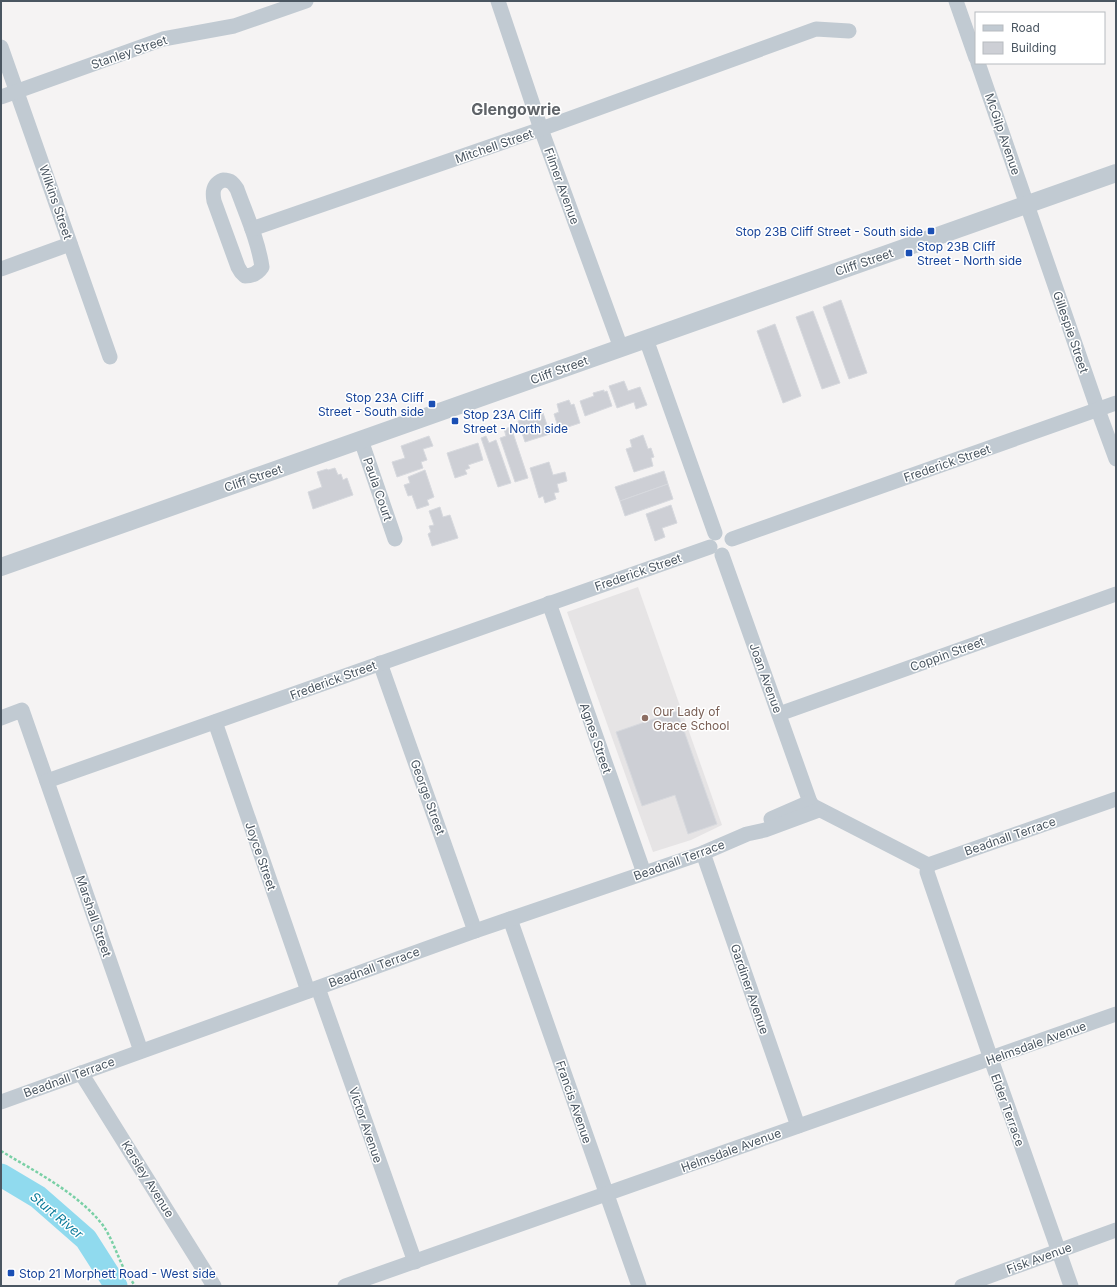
<svg xmlns="http://www.w3.org/2000/svg" width="1117" height="1287" viewBox="0 0 1117 1287" font-family="Inter,sans-serif">
<style>
.education{fill:#e6e4e5}
.lines{fill:none;stroke-linecap:round;stroke-linejoin:round}
.river{stroke:#90daee;stroke-width:23}
.building{fill:#cdcfd5;stroke:#d7d9de}
.path{stroke:#7ad0a6;stroke-width:2.5;stroke-dasharray:3 2;stroke-linecap:butt}
.minor{stroke:#c1cad2;stroke-width:15}
.tertiary{stroke:#c1cad2;stroke-width:18}
.transit-dot{fill:#1a4fb4;stroke:#fff;stroke-width:1.5}
.education-dot{fill:#8d6e63;stroke:#fff;stroke-width:1.5}
.labels{text-anchor:middle;dominant-baseline:central;stroke-width:3;stroke-linejoin:round;paint-order:stroke}
.street-label{font-size:12px;fill:#4a5661;stroke:#fff}
.transit-label{font-size:12px;fill:#164399;stroke:#fff;text-anchor:start}
.education-label{font-size:12px;fill:#785e54;stroke:#fff;text-anchor:start}
.water-label{font-size:13px;font-style:italic;fill:#0c7c9b;stroke:#fff}
.district-label{font-size:16px;font-weight:bold;fill:#5f6368;stroke:#fff}
</style>
<rect width="100%" height="100%" fill="#f5f3f3"/>
<!-- education -->
<path class="education" d="M638,587L722,825L691,840L653,852L567,612Z"/>
<g class="lines">
<!-- river -->
<path class="river" d="M1,1175L38,1197L86,1239L116,1286"/>
</g>
<!-- building -->
<g class="building">
<path d="M841,300L867,373L849,379L823,307Z"/>
<path d="M813,311L840,383L822,389L796,317Z"/>
<path d="M775,324L801,396L783,403L757,331Z"/>
<path d="M624,381L628,391L640,387L647,405L636,409L634,402L617,408L609,386Z"/>
<path d="M604,390V392L607,391L612,406L585,416L580,401L594,396L593,393Z"/>
<path d="M569,400L571,405L574,404L580,423L559,430L554,414L559,412L557,404Z"/>
<path d="M537,411L538,414L543,413L550,434L525,442L518,421L527,418L526,415Z"/>
<path d="M511,427L528,478L515,482L500,438L506,436L504,429Z"/>
<path d="M643,435L648,449L651,448L654,457L651,458L653,466L634,472L626,449L632,447L630,440Z"/>
<path d="M429,436L433,446L423,449L427,460L421,462L423,468L397,477L392,462L405,458L401,446Z"/>
<path d="M486,436L489,443L496,440L511,483L498,487L481,438Z"/>
<path d="M478,443L483,460L468,465L470,468L465,470L467,474L455,478L447,453Z"/>
<path d="M549,462L553,475L565,472L567,481L557,484L559,492L554,493L556,499L545,503L543,496L539,498L530,468Z"/>
<path d="M335,468L338,475L341,474L343,480L347,478L353,495L313,509L308,492L322,487L317,472L327,469L328,470Z"/>
<path d="M425,470L434,497L427,500L429,505L417,509L412,495L408,496L404,485L410,483L408,477Z"/>
<path d="M664,471L668,484L620,501L615,487Z"/>
<path d="M668,484L673,499L625,516L620,501Z"/>
<path d="M671,505L677,523L662,528L665,537L655,541L646,514Z"/>
<path d="M440,507L443,517L450,515L458,538L432,546L428,534L431,532L429,526L434,525L429,511Z"/>
<path d="M677,711L717,824L688,834L675,795L642,806L616,732Z"/>
</g>
<g class="lines">
<!-- path -->
<path class="path" d="M1,1151C36,1172 76,1192 102,1224C112,1238 117,1255 125,1271C128,1276 132,1281 135,1286"/>
<!-- minor -->
<g class="minor">
<path d="M498,1L541,129L621,348"/>
<path d="M956,1L976,58"/>
<path d="M1,47L110,357"/>
<path d="M978,63L1098,410L1116,459"/>
<path d="M1,97L163,39L234,26L306,1"/>
<path d="M223,180C231,180 233,183 237,189C246,214 258,240 262,267C258,273 253,276 245,276L241,272L238,267L214,201C212,191 213,184 223,180Z"/>
<path d="M252,229L541,129L816,29L849,31"/>
<path d="M1,269L70,244"/>
<path d="M646,339L715,533"/>
<path d="M361,440L395,539"/>
<path d="M732,539L1116,403"/>
<path d="M722,555L810,802L813,806L928,865L1116,799"/>
<path d="M549,603L644,873"/>
<path d="M380,663L475,931"/>
<path d="M779,714L1116,594"/>
<path d="M1,718L22,710L141,1051"/>
<path d="M215,722L308,991"/>
<path d="M47,781L710,547"/>
<path d="M771,819L810,802"/>
<path d="M703,853L798,1126"/>
<path d="M928,865L927,872L991,1059L1071,1286"/>
<path d="M510,919L639,1286"/>
<path d="M318,988L415,1262"/>
<path d="M81,1073L214,1286"/>
<path d="M1,1102L475,931L703,853L747,834L765,830L819,810"/>
<path d="M345,1286L1116,1014"/>
<path d="M962,1286L1116,1230"/>
</g>
<!-- tertiary -->
<path class="tertiary" d="M1,567L1116,173"/>
</g>
<!-- markers -->
<g class="transit-dot">
<rect x="927" y="227" width="8" height="8" rx="2"/>
<rect x="905" y="249" width="8" height="8" rx="2"/>
<rect x="428" y="400" width="8" height="8" rx="2"/>
<rect x="451" y="417" width="8" height="8" rx="2"/>
<rect x="7" y="1269" width="8" height="8" rx="2"/>
</g>
<circle class="education-dot" cx="645" cy="718" r="4"/>
<g class="labels">
<!-- street labels -->
<g class="street-label">
<text transform="translate(129 52) rotate(-19)">Stanley Street</text>
<text transform="translate(1003 134) rotate(71)">McGilp Avenue</text>
<text transform="translate(494 146) rotate(-19)">Mitchell Street</text>
<text transform="translate(562 186) rotate(70)">Filmer Avenue</text>
<text transform="translate(56 202) rotate(71)">Wilkins Street</text>
<text transform="translate(864 262) rotate(-19)">Cliff Street</text>
<text transform="translate(1071 332) rotate(71)">Gillespie Street</text>
<text transform="translate(559 370) rotate(-20)">Cliff Street</text>
<text transform="translate(947 463) rotate(-19)">Frederick Street</text>
<text transform="translate(253 478) rotate(-19)">Cliff Street</text>
<text transform="translate(378 489) rotate(71)">Paula Court</text>
<text transform="translate(638 572) rotate(-19)">Frederick Street</text>
<text transform="translate(947 654) rotate(-20)">Coppin Street</text>
<text transform="translate(766 678) rotate(70)">Joan Avenue</text>
<text transform="translate(333 680) rotate(-20)">Frederick Street</text>
<text transform="translate(596 738) rotate(71)">Agnes Street</text>
<text transform="translate(428 797) rotate(70)">George Street</text>
<text transform="translate(1010 836) rotate(-19)">Beadnall Terrace</text>
<text transform="translate(261 856) rotate(71)">Joyce Street</text>
<text transform="translate(679 860) rotate(-20)">Beadnall Terrace</text>
<text transform="translate(94 916) rotate(71)">Marshall Street</text>
<text transform="translate(374 967) rotate(-20)">Beadnall Terrace</text>
<text transform="translate(750 989) rotate(71)">Gardiner Avenue</text>
<text transform="translate(1036 1043) rotate(-20)">Helmsdale Avenue</text>
<text transform="translate(69 1077) rotate(-20)">Beadnall Terrace</text>
<text transform="translate(574 1102) rotate(71)">Francis Avenue</text>
<text transform="translate(1008 1110) rotate(70)">Elder Terrace</text>
<text transform="translate(366 1125) rotate(71)">Victor Avenue</text>
<text transform="translate(731 1150) rotate(-20)">Helmsdale Avenue</text>
<text transform="translate(148 1179) rotate(58)">Kersley Avenue</text>
<text transform="translate(1039 1258) rotate(-20)">Fisk Avenue</text>
</g>
<!-- transit labels -->
<g class="transit-label">
<text x="923" y="231" text-anchor="end">Stop 23B Cliff Street - South side</text>
<text x="917" y="246">Stop 23B Cliff<tspan x="917" dy="14">Street - North side</tspan></text>
<text x="424" y="397" text-anchor="end">Stop 23A Cliff<tspan x="424" dy="14">Street - South side</tspan></text>
<text x="463" y="414">Stop 23A Cliff<tspan x="463" dy="14">Street - North side</tspan></text>
<text x="19" y="1273">Stop 21 Morphett Road - West side</text>
</g>
<!-- education labels -->
<g class="education-label">
<text x="653" y="711">Our Lady of<tspan x="653" dy="14">Grace School</tspan></text>
</g>
<!-- water labels -->
<g class="water-label">
<text transform="translate(57 1215) rotate(40)">Sturt River</text>
</g>
<!-- district labels -->
<g class="district-label">
<text x="516" y="109">Glengowrie</text>
</g>
</g>
<!-- border -->
<rect width="1117" height="1287" fill="none" stroke="#4a5661" stroke-width="4"/>
<!-- legend -->
<rect x="975" y="12" width="130" height="52" fill="#ffffff" stroke="#b7bbc0"/>
<rect x="983" y="25" width="20" height="6" fill="#c1cad2" stroke="#b7bbc0"/>
<text x="1011" y="32" font-size="12" fill="#4a5661">Road</text>
<rect x="983" y="42" width="20" height="12" fill="#cdcfd5" stroke="#b7bbc0"/>
<text x="1011" y="52" font-size="12" fill="#4a5661">Building</text>
</svg>
